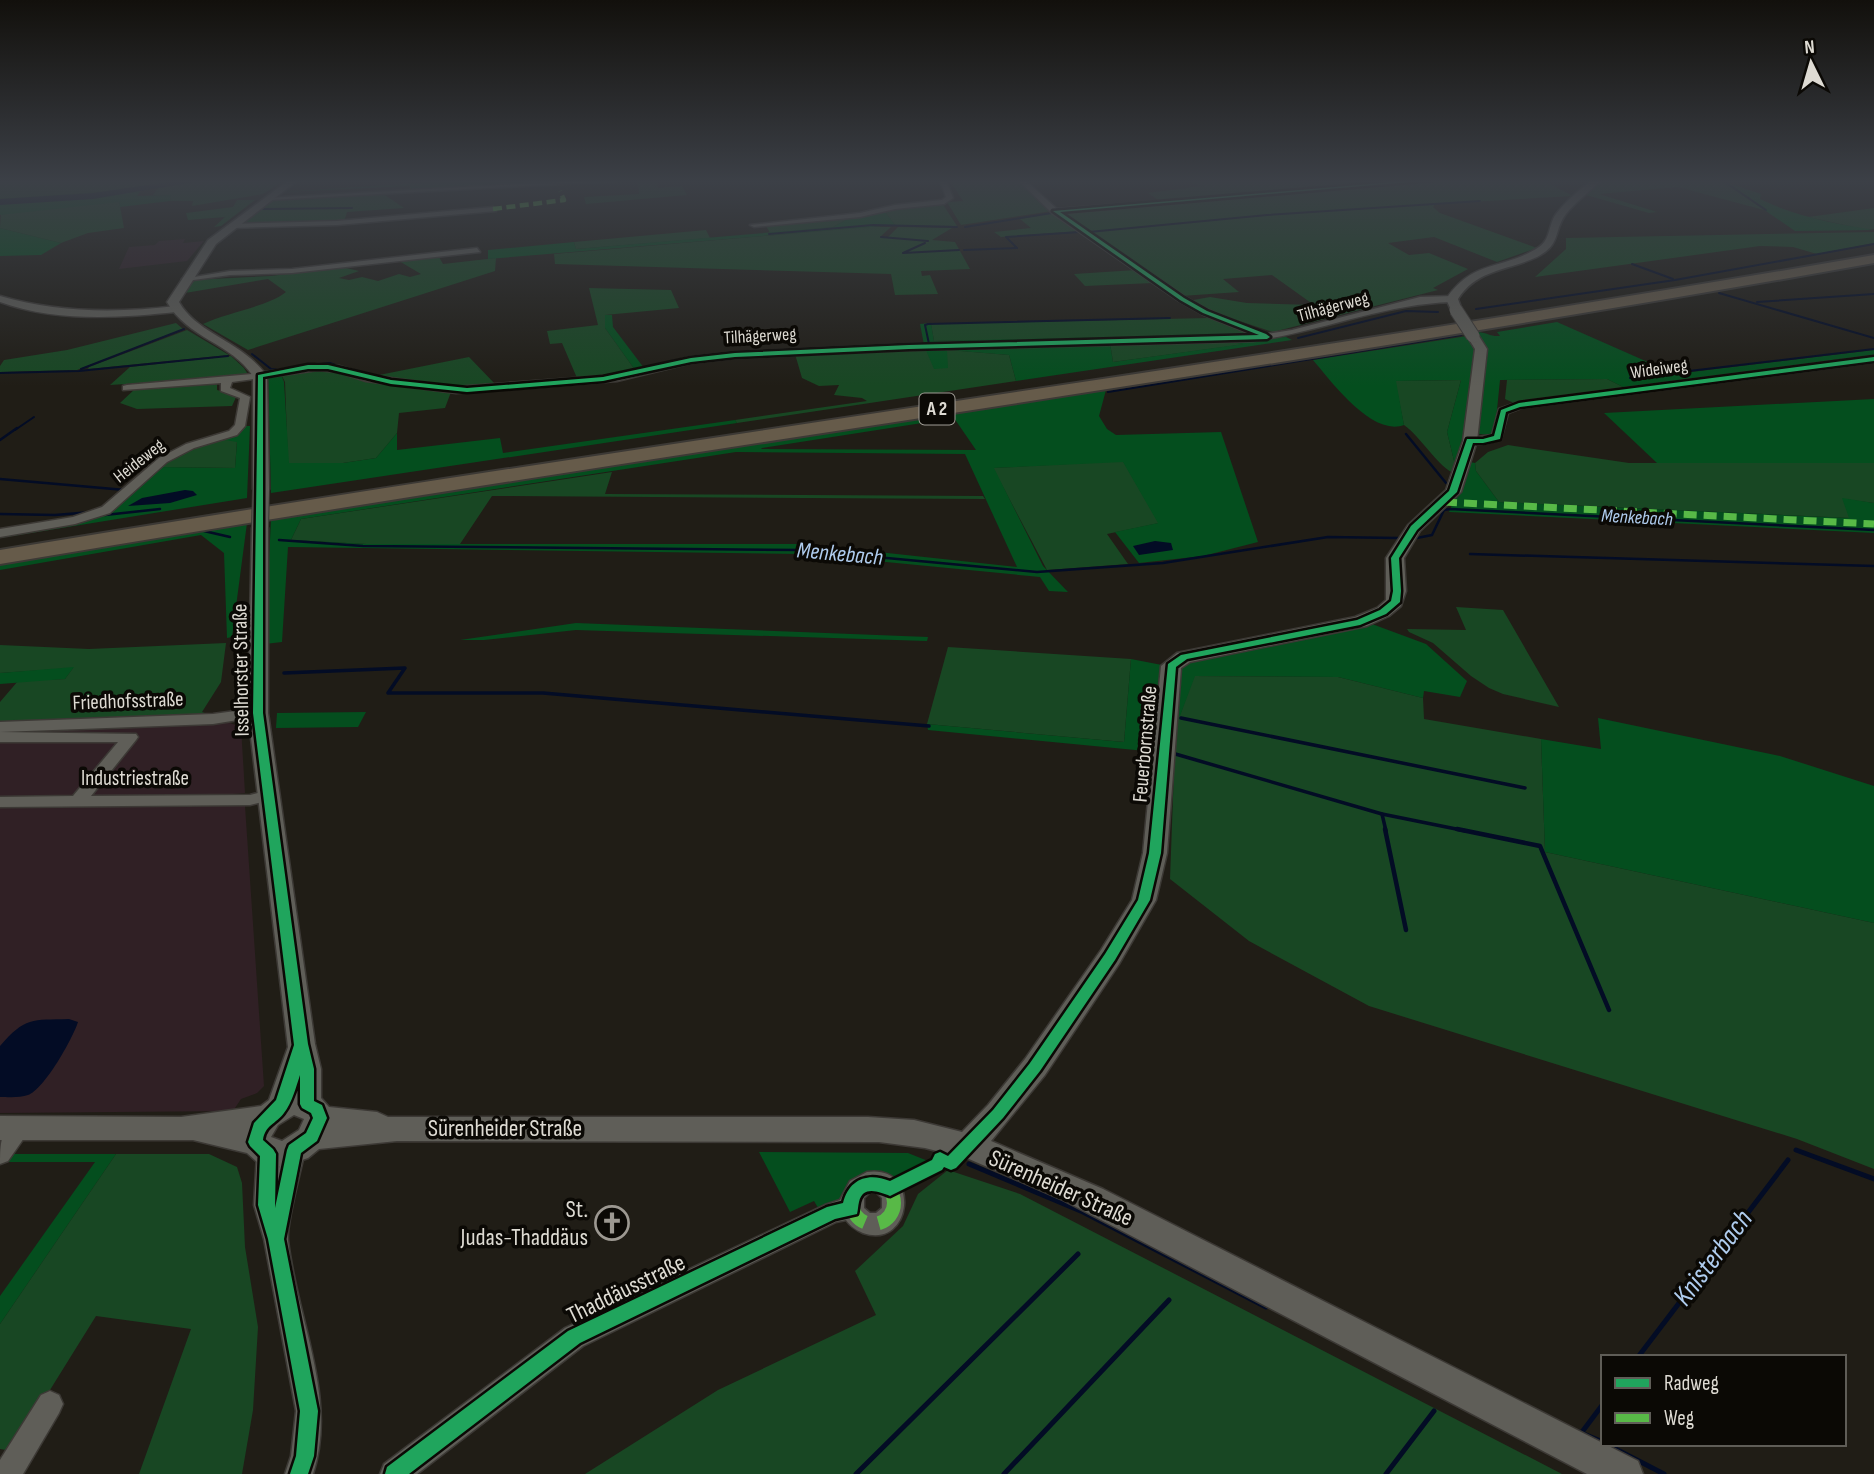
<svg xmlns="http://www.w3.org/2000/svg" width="1874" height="1474" viewBox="0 0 1874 1474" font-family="'Sofia Sans Condensed',sans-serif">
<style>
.industrial{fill:#302025}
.green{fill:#184723}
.forest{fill:#044e1e;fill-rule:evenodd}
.water{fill:#030c25}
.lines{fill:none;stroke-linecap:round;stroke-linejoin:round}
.stream-far4{stroke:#030c25;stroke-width:2}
.stream-far3{stroke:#030c25;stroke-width:2.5}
.stream-far2{stroke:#030c25;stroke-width:3.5}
.stream-far1{stroke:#030c25;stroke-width:4.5}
.stream{stroke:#030c25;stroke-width:5}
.river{fill:#030c25;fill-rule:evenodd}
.street-casing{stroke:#3c3935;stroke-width:3}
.secondary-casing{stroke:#3c3935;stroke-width:3}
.highway-casing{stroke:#3c3935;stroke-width:4}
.street{fill:#5f5e58;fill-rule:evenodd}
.secondary{fill:#5f5e58;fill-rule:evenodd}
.highway{fill:#665b4a;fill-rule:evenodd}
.secondary-bridge-far1-casing{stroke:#3c3935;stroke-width:15;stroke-linecap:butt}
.secondary-bridge-casing{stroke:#3c3935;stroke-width:18;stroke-linecap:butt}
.secondary-bridge-far1{stroke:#5f5e58;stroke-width:13}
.secondary-bridge{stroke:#5f5e58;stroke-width:16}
.quiet-far2{stroke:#58b947;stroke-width:4.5;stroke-dasharray:9 4.5;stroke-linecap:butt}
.quiet-far1{stroke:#58b947;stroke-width:7;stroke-dasharray:13 7;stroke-linecap:butt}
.quiet{stroke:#58b947;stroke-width:14;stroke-dasharray:27 14;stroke-linecap:butt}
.cycleway-casing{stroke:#0b0905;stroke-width:5}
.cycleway{fill:#20a55d;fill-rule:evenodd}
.labels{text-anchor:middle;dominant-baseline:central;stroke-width:7;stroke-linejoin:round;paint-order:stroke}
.far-street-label{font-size:18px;fill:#dedbd3;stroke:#0b0905}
.shield{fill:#0b0905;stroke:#9f9c95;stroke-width:2}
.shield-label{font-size:19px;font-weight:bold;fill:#dedbd3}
.far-water-label{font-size:19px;font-style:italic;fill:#afccee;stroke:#0b0905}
.street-label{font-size:21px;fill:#dedbd3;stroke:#0b0905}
.water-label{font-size:23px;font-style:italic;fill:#afccee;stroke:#0b0905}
.near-street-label{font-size:24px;fill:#dedbd3;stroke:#0b0905}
.near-poi-label{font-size:24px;fill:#dedbd3;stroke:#0b0905;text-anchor:end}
.near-water-label{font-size:28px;font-style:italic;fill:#afccee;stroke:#0b0905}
</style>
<rect width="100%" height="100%" fill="#201d16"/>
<!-- industrial -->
<g class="industrial">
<path d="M185,239L183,243L204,241L187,261L119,269L129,247L155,245L159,241Z"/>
<path d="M199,721L227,722L241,727L245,793L209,796L0,797V729Z"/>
<path d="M245,806L264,1086L257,1093L241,1099L233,1111L0,1113V807Z"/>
</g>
<!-- green -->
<g class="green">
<path d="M0,180H185L102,192L0,199Z"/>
<path d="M213,180H247L246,182H281L263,194L192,206L193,201H170L171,195H153L158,188Z"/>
<path d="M638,180H656L658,188L682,186L687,195L586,204L584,197L639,194Z"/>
<path d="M950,180H1019L1052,211L961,225L947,202L963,201Z"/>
<path d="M1184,180H1399L1161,202L1148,193L1202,186Z"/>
<path d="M1445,180H1542L1573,196L1435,204L1433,207L1440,213L1537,248L1497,262L1434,237L1388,243L1409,255L1429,253L1468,269L1433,288L1438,290L1273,332L1209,311L1188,301L1210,297L1247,303L1314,305L1272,275L1223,279L1239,292L1181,296L1064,213Z"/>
<path d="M1603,180H1720L1764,210L1678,187L1599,194L1657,212L1649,213L1586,195Z"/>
<path d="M382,193L404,208L347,212L344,222L240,224L273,198Z"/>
<path d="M237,200H255L221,226L214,227L225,217L188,220L186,213L233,207Z"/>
<path d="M119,201L124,228L88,233L61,243L0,228L1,213Z"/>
<path d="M942,203L957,226L895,225L884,210Z"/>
<path d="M1874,208V229H1863L1808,217Z"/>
<path d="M1053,213L1080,231L1001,237L994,232L1031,228L1020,219Z"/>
<path d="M853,216L833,227L770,233L765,224Z"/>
<path d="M869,227H891L880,237L887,238L898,227L952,228L932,240L955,242L970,269L921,271L922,276L930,275L938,294L895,295L891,274L555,264L554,254Z"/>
<path d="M706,230L710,238L576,249L574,242Z"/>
<path d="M1874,232V243L1817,254L1793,247L1760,246L1535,277L1566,249V238Z"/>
<path d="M439,257L443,264L496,258L495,271L248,350L203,324C228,312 267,307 286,292L268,279L185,293L193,280L271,276L342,267L359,271L339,278L349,280L362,277L378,281L399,274L410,277L421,274L399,261Z"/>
<path d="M1136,270L1153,283L1085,286L1074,274Z"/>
<path d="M589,288L671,290L679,308L605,315V328L635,370L577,378L562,343L550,344L547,331L598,325Z"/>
<path d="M1208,318L1244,331L1246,335L934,341L931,324Z"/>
<path d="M176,323L183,329L77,370L0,372V366L4,360L67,350Z"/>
<path d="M187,330L229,355L88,369L89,367Z"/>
<path d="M1222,341L1246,344L1113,362L1110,343Z"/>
<path d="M925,348L1009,355L1016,381L737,423L735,420L867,401L862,398L834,395L839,385L819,386L802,378L795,354Z"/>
<path d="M231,356L244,368L249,376L110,385L130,367Z"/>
<path d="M469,357L496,385L448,386L374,376Z"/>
<path d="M317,368L451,392L445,408L399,413L397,433L376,458L343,463H288L285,382L281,374Z"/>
<path d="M1607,379L1627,389L1516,404L1505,399L1507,380Z"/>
<path d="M1461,380L1447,432L1455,465L1454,473C1440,469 1421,437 1404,425L1395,381Z"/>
<path d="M217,382V390L237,395L232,406L137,409L120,403L136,388Z"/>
<path d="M220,439L237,441L235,468L160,467C176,452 199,446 220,439Z"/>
<path d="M1508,445L1629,463H1874V503L1843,499L1850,518L1499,502L1476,471L1475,463L1488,452Z"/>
<path d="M1123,461L1159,523L1107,534L1128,564L1047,570L993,468Z"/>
<path d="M612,472L605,494L983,496L985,499L492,496L460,544H366L291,540L301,519Z"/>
<path d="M1456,607L1503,610L1559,707L1503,694L1489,688L1471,676L1433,643L1409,632L1407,629L1466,630Z"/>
<path d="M226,643L221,682L202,712L205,713L199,721L0,729V702L18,681L65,679L73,668L0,673V645L89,649Z"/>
<path d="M948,647L1131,659L1124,742L927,724Z"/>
<path d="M1194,676L1338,677L1423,698L1424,719L1541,739L1545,852L1874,923V1169L1797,1139L1369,1006L1249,941L1170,879L1176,715H1180Z"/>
<path d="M116,1154H209L237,1167L242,1183L245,1247L258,1327L253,1410L242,1474H139L191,1329L96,1316L12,1451L0,1449V1324Z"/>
<path d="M948,1170L1020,1194L1562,1474H585L718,1390L876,1315L855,1271L903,1226L918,1194Z"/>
</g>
<!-- forest -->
<g class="forest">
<path d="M185,180H213L141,190L137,196L171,195L170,201L120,207L119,202L0,215V199L102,192Z"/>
<path d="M465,180H614L409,190L410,186L281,192Z"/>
<path d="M1722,181L1761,194L1760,199C1796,217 1837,224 1874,230L1795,231Z"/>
<path d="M884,210L895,225L488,259V250L574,242L576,249L833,227L853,216Z"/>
<path d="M0,228L61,243L41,255L0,256Z"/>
<path d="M605,315H612L613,327L644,368L635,370L605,328Z"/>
<path d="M1557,322L1675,374L1874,350V357L1839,359L1627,389L1607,379L1500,380L1495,430L1490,435L1478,434L1488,350L1475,332C1485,331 1490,337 1500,336L1497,332Z"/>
<path d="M931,323L934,341L1109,337L1110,341L924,345L920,324Z"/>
<path d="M1467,336L1476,349L1466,433L1455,465L1447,432L1461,380L1396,381L1404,425C1372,437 1331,381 1313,360Z"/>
<path d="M1286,337L1292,340L1016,381L1009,355L947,350L948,368L934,369L925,348L1110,343L1113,362L1243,344L1222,341Z"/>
<path d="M281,374L284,382L289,463H343L376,458L397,433V450L500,438L503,453L735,420L737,423L271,493L268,377Z"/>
<path d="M1106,390L1099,416L1107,429L1116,435L1221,432L1258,542L1203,556L1139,563L1115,532L1158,523L1123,462L994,468L1043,566L1068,592L1049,591L1040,577L803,554L288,547L282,642L265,644L271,519ZM954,418L976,450L761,449L762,448ZM736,452L965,454L1017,567L804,544H366L291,540L301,519Z"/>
<path d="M1874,399V463H1657L1604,413Z"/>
<path d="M245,426H250L247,498L0,538V534L102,516L160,467L235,468L237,442L220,439Z"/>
<path d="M1470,462L1475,463L1476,471L1499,502L1849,518L1842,498L1874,503V533L1449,512Z"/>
<path d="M247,523L232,637L227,638L224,553L201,535L0,570V565Z"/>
<path d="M576,623L928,637L927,641L576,630L484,640H460Z"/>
<path d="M1364,624H1372L1426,644L1467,681L1460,697L1424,691L1423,698L1338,677L1195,676L1180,716L1176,715L1178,664Z"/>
<path d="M1131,659L1162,665L1156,752L928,730L927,724L1124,742Z"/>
<path d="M74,667L65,679L0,684V673Z"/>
<path d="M366,712L358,727L276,728L277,713Z"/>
<path d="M1598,718L1780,756L1874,786V923L1545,852L1541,739L1601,749Z"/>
<path d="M759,1152L908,1153L933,1163L820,1211L814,1201L790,1212Z"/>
<path d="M7,1154H116L0,1324V1296L95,1162H3Z"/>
</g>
<!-- water -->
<g class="water">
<path d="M185,490L193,491L197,495L170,503L128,506L142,498Z"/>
<path d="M1155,541L1171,543L1173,550L1139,555L1133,546Z"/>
<path d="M69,1019L78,1022C73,1038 44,1090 28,1095C20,1098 8,1097 0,1097V1046C25,1017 32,1020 69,1019Z"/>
</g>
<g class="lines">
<!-- stream-far4 -->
<g class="stream-far4">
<path d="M1722,180L1766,210"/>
<path d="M1265,195L1440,180"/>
<path d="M263,209L352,208"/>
<path d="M965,227L1052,213"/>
<path d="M1089,232L1267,215L1480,201"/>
<path d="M769,234L873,225L957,227"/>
<path d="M881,237L928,241"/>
<path d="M925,243L903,253L959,250"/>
<path d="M1017,248L1006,237L1080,232"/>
<path d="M964,250L1017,248"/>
<path d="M1632,264L1673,279"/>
<path d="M1719,293L1874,338"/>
<path d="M1757,302L1874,294"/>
<path d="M1476,309L1675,280L1874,244"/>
<path d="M1298,338L1406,311L1438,312"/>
<path d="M929,344L925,325L928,324L1170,318"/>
<path d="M252,354L271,369L279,370"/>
<path d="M698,356L728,353"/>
<path d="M314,365L330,363L343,368"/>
<path d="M81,369L184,329"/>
<path d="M0,373L79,371L228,356"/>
<path d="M1630,378L1874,349"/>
<path d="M1108,392L1461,335"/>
<path d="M15,430L34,417"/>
</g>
<!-- stream-far3 -->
<g class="stream-far3">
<path d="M1406,434L1446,483"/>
<path d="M0,440L17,428"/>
<path d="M0,479L125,490"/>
<path d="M0,514L55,515L92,512"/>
<path d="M105,515L160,509"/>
<path d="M204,531L230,537"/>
<path d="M1417,538L1432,535L1444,510L1450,509L1874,530"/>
<path d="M279,540L363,546L801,550L1037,572L1163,563L1328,537L1398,538"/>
<path d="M1470,554L1874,566"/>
</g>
<!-- stream-far2 -->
<g class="stream-far2">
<path d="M284,673L405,668L388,693H543L929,726"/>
<path d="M1181,718L1525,788"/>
<path d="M1172,753L1382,814L1466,831"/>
<path d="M1382,814L1386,831"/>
</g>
<!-- stream-far1 -->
<g class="stream-far1">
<path d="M1385,829L1406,930"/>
<path d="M1457,829L1540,846L1609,1010"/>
</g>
<!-- stream -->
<g class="stream">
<path d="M1796,1150L1874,1179"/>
<path d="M969,1164L1083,1212L1266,1307"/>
<path d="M1638,1357L1788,1160"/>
<path d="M1579,1432L1603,1442"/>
<path d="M1582,1432L1603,1404"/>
<path d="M1606,1444L1664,1474"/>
<path d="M856,1474L1078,1254"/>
<path d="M1004,1474L1169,1300"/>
<path d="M1386,1474L1434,1411"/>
</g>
<!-- river -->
<path class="river" d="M182,180H206L93,199L0,205V199L93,193Z"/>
<!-- street casing -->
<g class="street-casing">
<g id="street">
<path d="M594,180H634L269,200L266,198Z"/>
<path d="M940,180H946L953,198L944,204L895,209L860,217L754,227L750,225L860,213L895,205L942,200L946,197Z"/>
<path d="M1018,180H1025L1057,209L1434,180L1062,213L1185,297L1208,310L1266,334L1292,330L1420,297L1452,296L1456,299L1452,302C1384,304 1320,332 1253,341L909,350L735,358L691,363L617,381L456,393L366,381L338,372L318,370L232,382L230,388L250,397L245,426L237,435L194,448L167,462L110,513L75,524L0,537V529L73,517L102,507L159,458L186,444L229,431L235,425L240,398L221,391V383L123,390V386L127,385L252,374L318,364L339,366L368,375L456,387L617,375L691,357L735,352L909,344L1254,335L1202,314L1179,301L1052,213Z"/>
<path d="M493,207L496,211L337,225L232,228L228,226L232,224L337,221Z"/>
<path d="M477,248L480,252L292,273L230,275L186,281L182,279L230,271L292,269Z"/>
<path d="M0,296C57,313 118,313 176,306L180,309L176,312C120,318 54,322 0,302Z"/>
<path d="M1874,356V362L1521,408L1508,413L1501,439C1489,443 1475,448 1465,441L1470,438L1492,435L1499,409L1519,402Z"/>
<path d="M258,708L266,713L263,716L213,724L0,732V722L213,714Z"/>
<path d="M0,732L136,734L138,737L136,740L91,796L250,795L269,790L277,795L275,799L250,805L0,807V797L73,796L118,742H0Z"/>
<path d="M20,1119L28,1121L31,1128L8,1161L0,1164C0,1145 0,1126 20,1119Z"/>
<path d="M294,1140L302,1143L305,1150C301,1171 286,1223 288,1240C296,1317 338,1397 313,1474H285L291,1456L296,1411L264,1239L254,1205L257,1154L260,1147L268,1144L276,1147L279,1154V1168L286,1143Z"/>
<path d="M867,1172C922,1164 912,1250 863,1233C856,1230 851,1227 846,1220L836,1222L583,1346L417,1474H380L384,1464L565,1328L825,1205L840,1200L850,1181ZM870,1192H876L882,1198V1208L876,1213H870L864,1208V1198Z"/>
<path d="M50,1391L59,1395L63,1404L59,1413L23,1474H0V1460L41,1395Z"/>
</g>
</g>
<!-- secondary casing -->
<g class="secondary-casing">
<g id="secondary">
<path d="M289,180H298L216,244L179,302C198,335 241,340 267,376L269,489L261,494L253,489V376C231,343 187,338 167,302L208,240Z"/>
<path d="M1592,180H1601C1590,192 1576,201 1566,214C1553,231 1562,244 1537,257C1508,271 1477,269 1458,299L1462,310L1460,312H1452L1446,299C1474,258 1503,271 1539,247C1551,239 1548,225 1556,214C1566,201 1579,190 1592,180Z"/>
<path d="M1473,332L1477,333L1487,349L1477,441L1461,492L1420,531L1404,558L1406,591L1401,606L1389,616L1367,626L1190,662L1181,668L1167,853L1156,900L1119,964L1045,1075L991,1141L1103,1189L1638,1461L1643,1474H1587L1061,1199L969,1159L925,1148L879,1142L397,1141L319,1149L308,1158L282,1167L257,1162L247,1153L193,1140H0V1116L181,1117L261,1106L269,1100L288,1047L248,713L252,528L260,523L268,528V713L315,1044L321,1069V1098L329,1107L377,1112L388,1117H868L914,1120L962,1132L988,1105L1025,1059L1101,950L1132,900L1143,853L1161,666L1177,653L1355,617L1377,608L1386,600V558L1408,525L1446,490L1463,441L1475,349L1467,336ZM294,1115L304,1119L299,1130L282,1141L271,1137L278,1125Z"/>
</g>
</g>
<!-- highway casing -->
<g class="highway-casing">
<path id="highway" d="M1874,255V263C1251,374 624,458 0,564V550C624,446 1251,363 1874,255Z"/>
</g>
<!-- street -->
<use href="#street" class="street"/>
<!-- secondary -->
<use href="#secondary" class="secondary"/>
<!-- highway -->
<use href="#highway" class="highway"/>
<!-- secondary-bridge-far1 casing -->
<g class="secondary-bridge-far1-casing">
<path id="secondary-bridge-far1" d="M1456,310L1473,336"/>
</g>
<!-- secondary-bridge casing -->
<g class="secondary-bridge-casing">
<path id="secondary-bridge" d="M260,528L261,489"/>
</g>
<!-- secondary-bridge-far1 -->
<use href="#secondary-bridge-far1" class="secondary-bridge-far1"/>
<!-- secondary-bridge -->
<use href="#secondary-bridge" class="secondary-bridge"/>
<!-- quiet-far2 -->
<path class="quiet-far2" d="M493,209L564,200L560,191"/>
<!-- quiet-far1 -->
<path class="quiet-far1" d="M1444,502L1874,524"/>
<!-- quiet -->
<circle class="quiet" cx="873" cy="1203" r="21"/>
<!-- cycleway casing -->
<g class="cycleway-casing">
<g id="cycleway">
<path d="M1417,180H1433L1060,212L1184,298L1207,311L1266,334L1270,337L1267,339L909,349L735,357L691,362L603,381L467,392L391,384L328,369H308L263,377V713L308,1044L314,1069V1101L322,1105L327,1118L317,1141L301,1153L284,1239L318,1411L314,1456L308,1474H290L296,1456L300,1411L268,1239L258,1205L260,1156L250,1146L248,1142L254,1123L276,1100L294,1045L253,713L258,375L308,365H328L391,380L467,388L603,377L691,358L735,353L909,345L1259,335L1203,313L1180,300L1053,211ZM300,1075V1104L302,1108L311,1113L313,1118L306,1133L289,1145L287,1150L275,1208L276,1154L273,1149L263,1140C265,1125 276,1124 284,1113C292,1103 296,1087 300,1075Z"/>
<path d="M1874,357V361L1520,407L1506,412L1500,439L1483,443H1473L1457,492L1417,530L1399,558L1401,591L1400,602L1386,614L1360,625L1187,659L1176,667L1161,853L1150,900L1115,960L1040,1071L1003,1118L956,1168L951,1170L944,1167L942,1170L890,1196C879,1192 863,1185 859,1202C858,1206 858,1210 857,1214L835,1219L580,1343L409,1474H385L387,1467L568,1331L827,1207L843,1203C849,1179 868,1172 890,1181L932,1160L935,1154L940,1152L948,1156L993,1110L1030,1063L1105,954L1138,900L1149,853L1168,664L1181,655L1357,620L1380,610L1391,601L1393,591L1391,558L1411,526L1449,491L1467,439H1483L1494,436L1501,410L1519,403Z"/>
</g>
</g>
<!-- cycleway -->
<use href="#cycleway" class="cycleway"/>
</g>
<!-- sky -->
<linearGradient id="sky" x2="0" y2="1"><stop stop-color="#12100c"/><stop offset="0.47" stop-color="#3c4047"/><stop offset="1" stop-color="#3c4047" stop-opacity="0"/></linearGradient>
<rect width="1874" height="386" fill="url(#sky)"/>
<!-- icons -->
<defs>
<g id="church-ring" transform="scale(1.75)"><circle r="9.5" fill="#0b0905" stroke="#9c9891" stroke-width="1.5"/><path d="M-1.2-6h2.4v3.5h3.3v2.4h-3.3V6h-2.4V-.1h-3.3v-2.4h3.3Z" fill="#9c9891"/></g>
</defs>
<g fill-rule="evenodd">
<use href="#church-ring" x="612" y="1223"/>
</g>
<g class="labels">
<!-- far-street labels -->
<g class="far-street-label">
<text transform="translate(1333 307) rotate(-15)">Tilhägerweg</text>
<text transform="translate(760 336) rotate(-3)">Tilhägerweg</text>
<text transform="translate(1659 369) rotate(-8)">Wideiweg</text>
<text transform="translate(139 461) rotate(-38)">Heideweg</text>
</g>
<!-- shield labels -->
<rect class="shield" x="919.5" y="393.5" width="35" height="31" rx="5"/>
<g class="shield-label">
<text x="937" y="409">A 2</text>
</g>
<!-- far-water labels -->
<g class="far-water-label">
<text transform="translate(1637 518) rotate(3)">Menkebach</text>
</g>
<!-- street labels -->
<g class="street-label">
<text transform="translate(241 670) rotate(-91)">Isselhorster Straße</text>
<text transform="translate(128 701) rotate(-2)">Friedhofsstraße</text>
<text transform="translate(1145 744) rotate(-85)">Feuerbornstraße</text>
<text x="135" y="778">Industriestraße</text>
</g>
<!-- water labels -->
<g class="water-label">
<text transform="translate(840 554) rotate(5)">Menkebach</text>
</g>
<!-- near-street labels -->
<g class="near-street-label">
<text x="505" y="1128">Sürenheider Straße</text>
<text transform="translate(1061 1188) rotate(24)">Sürenheider Straße</text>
<text transform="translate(626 1289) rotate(-26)">Thaddäusstraße</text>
</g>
<!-- near-poi labels -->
<g class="near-poi-label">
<text x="588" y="1209">St.<tspan x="588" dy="28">Judas-Thaddäus</tspan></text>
</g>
<!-- near-water labels -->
<g class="near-water-label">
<text transform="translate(1713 1258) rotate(-53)">Knisterbach</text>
</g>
</g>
<!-- legend -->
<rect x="1601" y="1355" width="245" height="91" fill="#0b0905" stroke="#5f5d57" stroke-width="2"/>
<rect x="1615" y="1378" width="35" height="10" fill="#20a55d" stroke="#5f5d57" stroke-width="2"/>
<text x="1664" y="1390" font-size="21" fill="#dedbd3">Radweg</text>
<rect x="1615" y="1413" width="35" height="10" fill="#58b947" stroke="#5f5d57" stroke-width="2"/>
<text x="1664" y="1425" font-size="21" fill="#dedbd3">Weg</text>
<!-- north arrow -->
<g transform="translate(1811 63) rotate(355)" stroke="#0b0905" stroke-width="5" paint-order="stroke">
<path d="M0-5L12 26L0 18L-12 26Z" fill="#dedbd3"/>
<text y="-10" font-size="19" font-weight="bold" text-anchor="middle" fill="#dedbd3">N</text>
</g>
</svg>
